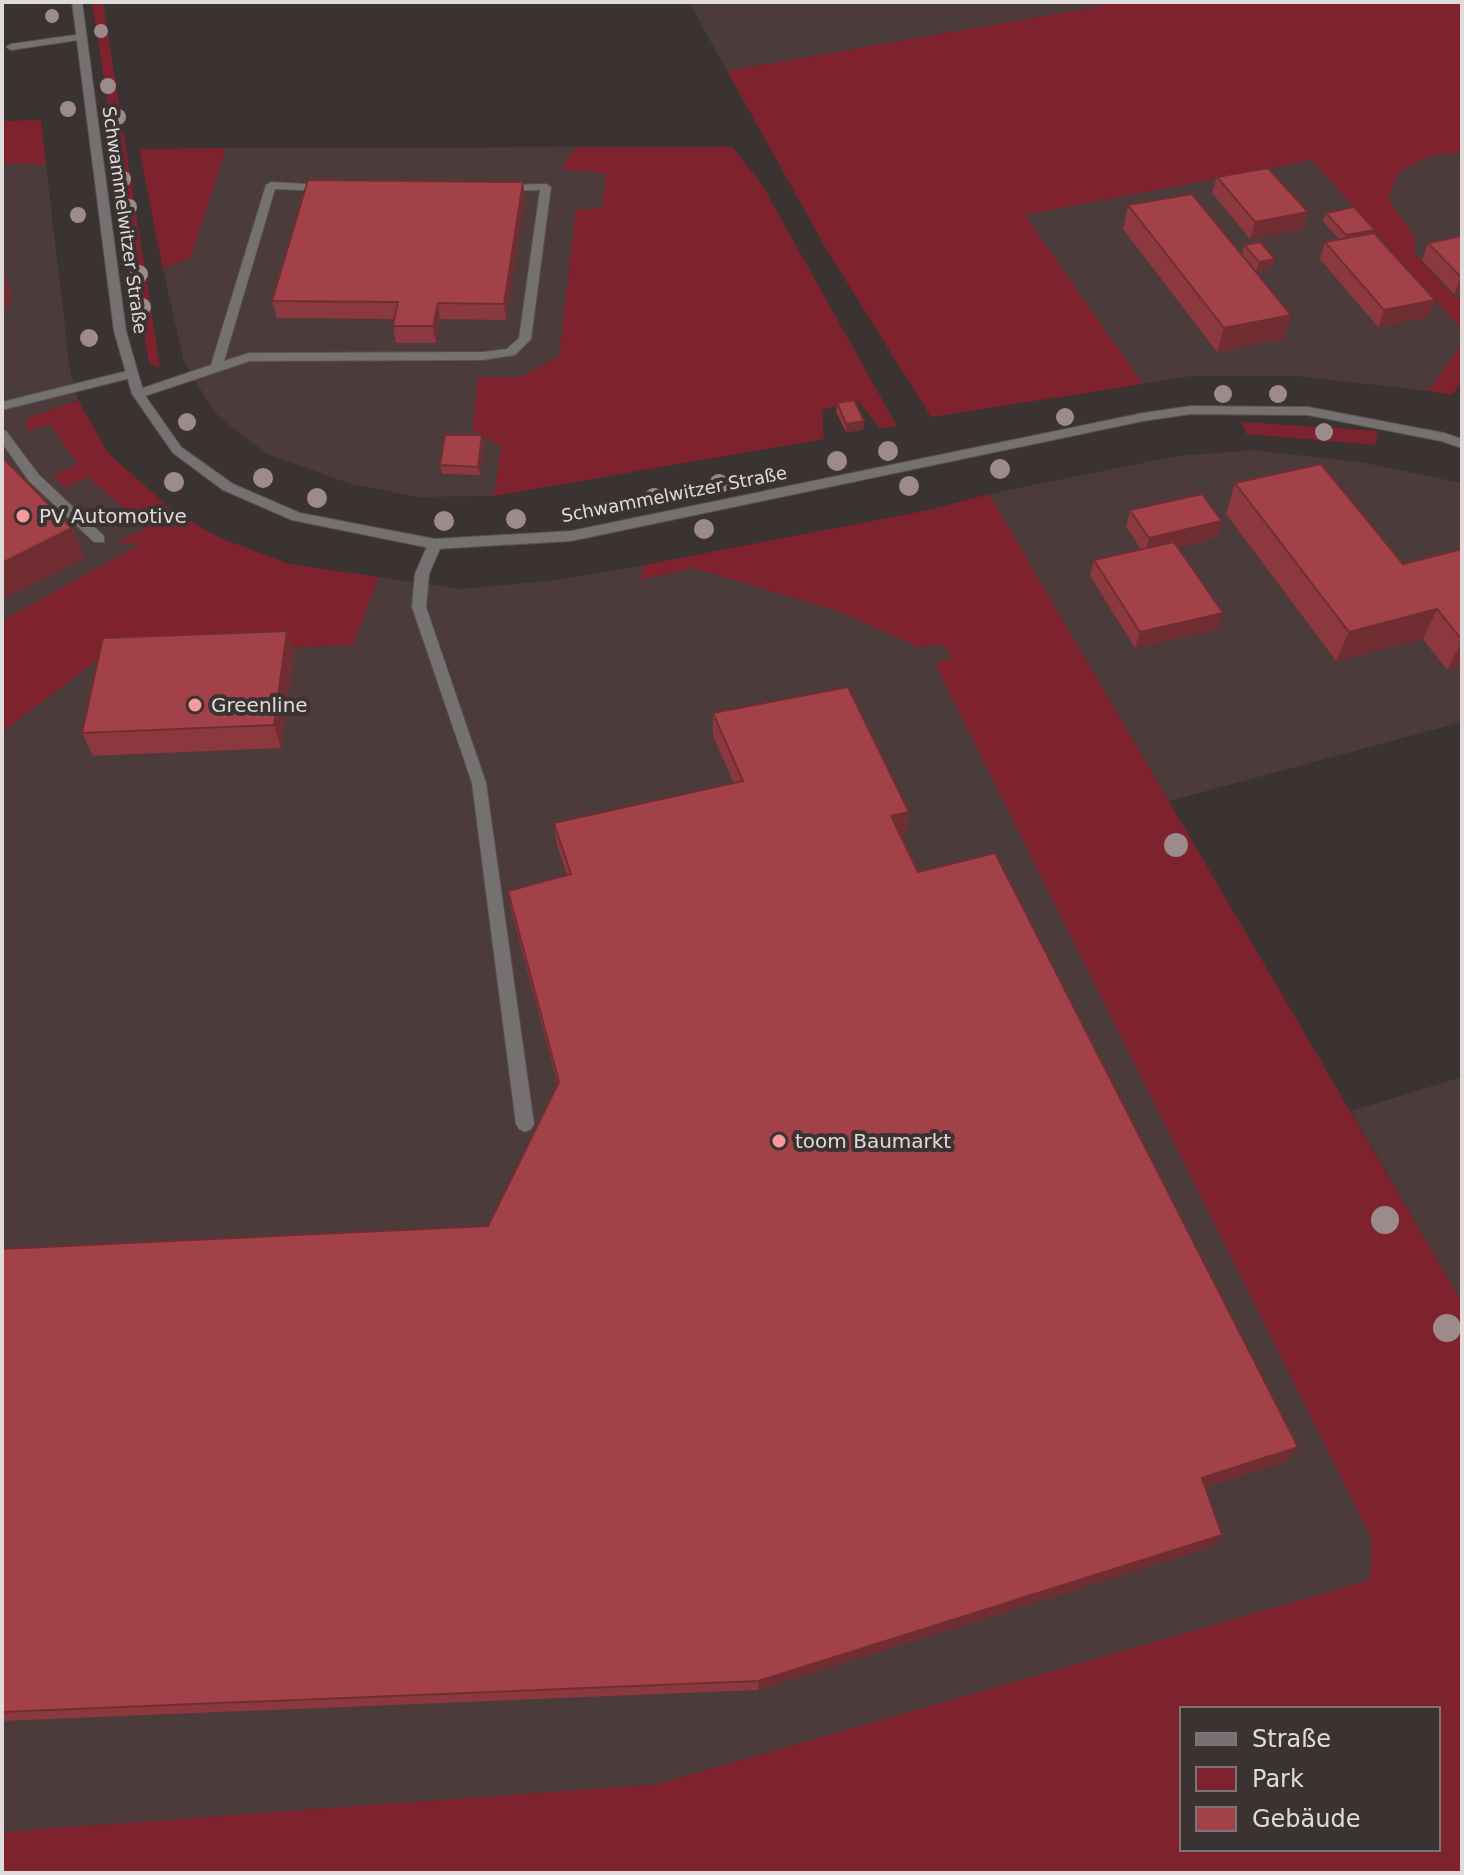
<svg xmlns="http://www.w3.org/2000/svg" width="1464" height="1875" viewBox="0 0 1464 1875" font-family="'DejaVu Sans',sans-serif">
<style>
.built{fill:#4b3b3b}
.green{fill:#7e232d;fill-rule:evenodd}
.lines{fill:none;stroke-linecap:round;stroke-linejoin:round}
.lane-casing{stroke:#595050;stroke-width:2}
.street-casing{stroke:#595050;stroke-width:2}
.lane{fill:#767171;fill-rule:evenodd}
.street{fill:#767171;fill-rule:evenodd}
.tree{fill:#9d8a8a}
.wall{fill:#8b383e}
.shaded-wall{fill:#712e32}
.building{fill:#a24148;stroke:#712e32;stroke-width:2}
.poi-dot{fill:#f59b9c;stroke:#3b3232;stroke-width:3}
.labels{text-anchor:middle;dominant-baseline:central;stroke-width:8;stroke-linejoin:round;paint-order:stroke}
.far-street-label{font-size:18px;fill:#e0dada;stroke:#3b3232}
.poi-label{font-size:20px;fill:#e0dada;stroke:#3b3232;text-anchor:start}
</style>
<rect width="100%" height="100%" fill="#3b3232"/>
<!-- built -->
<g class="built">
<path d="M689,2H1123L727,71Z"/>
<path d="M576,147L562,169L606,173L602,209L576,210L559,356L521,377H478L501,447L494,496L418,497L351,484L267,454L219,417L206,399L183,359L163,269L191,258L226,148Z"/>
<path d="M1462,152V300L1452,295L1415,254L1387,198L1399,172L1429,156Z"/>
<path d="M1312,160L1462,330V344L1428,391L1297,376H1192L1143,384L1024,215Z"/>
<path d="M2,164H46L70,370L78,400L30,417L28,431L50,424L79,465L54,476H88L146,528L144,542L2,621Z"/>
<path d="M1253,450L1360,462L1462,483V722L1169,801L989,494L1177,456Z"/>
<path d="M644,565L641,580L693,568L838,611L918,647L943,645L953,659L936,664L1372,1539L1370,1581L658,1784L2,1832V732L103,656L353,645L379,577L462,589L557,580Z"/>
<path d="M1462,1077V1302L1351,1111Z"/>
</g>
<!-- green -->
<g class="green">
<path d="M92,2H103L160,367L149,364Z"/>
<path d="M1123,2H1462V152L1429,156L1399,172L1388,198L1415,238V254L1452,295L1462,300V330L1312,160L1025,215L1143,384L931,417L828,252L727,71Z"/>
<path d="M41,120L46,164H2V121Z"/>
<path d="M576,147H732L761,183L897,426L880,428L858,401L822,410L824,439L494,496L501,447L472,429L478,377H521L559,356L576,210L602,208L606,174L561,169Z"/>
<path d="M226,148L191,258L163,269L139,149Z"/>
<path d="M1462,344V380L1452,395L1428,391Z"/>
<path d="M78,400L108,453L173,511L220,538L289,564L379,577L353,645L103,656L2,732V621L142,543H116L146,528L88,477L65,488L53,476L78,464L50,424L28,431L25,427L30,417Z"/>
<path d="M1242,422L1378,431L1375,445L1246,434Z"/>
<path d="M989,494L1462,1302V1873H2V1832L658,1784L1370,1580L1372,1539L935,664L952,658L943,645L918,647L838,611L693,568L640,580L644,565L929,510ZM1182,1709H1438V1849H1182Z"/>
</g>
<g class="lines">
<!-- lane casing -->
<g class="lane-casing">
<g id="lane">
<path d="M82,34L87,37L85,39L11,50L6,47L11,44Z"/>
<path d="M271,182L324,185L329,188L324,191L275,189L224,361L249,353L483,352L507,349L519,338L540,190L503,191L498,188L503,185L546,184L551,187L531,339L515,355L483,360L250,361L142,397H134V391L211,365L266,185Z"/>
<path d="M131,370L137,374L135,377L2,410V402Z"/>
<path d="M2,430L6,431L39,475L104,536V542H94L29,481L2,443Z"/>
<path d="M435,539L442,544L429,574L426,607L486,783L534,1124L531,1129L525,1132L519,1129L516,1124L472,783L412,607L415,574L428,544Z"/>
</g>
</g>
<!-- street casing -->
<g class="street-casing">
<path id="street" d="M72,2H82L126,331L144,394L181,447L233,484L300,513L435,539L571,531L1143,413L1191,406L1308,407L1444,433L1462,439V448L1441,441L1308,415L1191,414L1143,421L571,541L435,549L292,520L223,490L173,453L132,394L114,331Z"/>
</g>
<!-- lane -->
<use href="#lane" class="lane"/>
<!-- street -->
<use href="#street" class="street"/>
</g>
<!-- trees -->
<g class="tree">
<circle cx="52" cy="16" r="7"/>
<circle cx="101" cy="31" r="7"/>
<circle cx="108" cy="86" r="8"/>
<circle cx="68" cy="109" r="8"/>
<circle cx="118" cy="117" r="8"/>
<circle cx="123" cy="179" r="8"/>
<circle cx="129" cy="207" r="8"/>
<circle cx="78" cy="215" r="8"/>
<circle cx="139" cy="274" r="9"/>
<circle cx="142" cy="307" r="9"/>
<circle cx="89" cy="338" r="9"/>
<circle cx="1223" cy="394" r="9"/>
<circle cx="1278" cy="394" r="9"/>
<circle cx="1065" cy="417" r="9"/>
<circle cx="187" cy="422" r="9"/>
<circle cx="1324" cy="432" r="9"/>
<circle cx="888" cy="451" r="10"/>
<circle cx="837" cy="461" r="10"/>
<circle cx="1000" cy="469" r="10"/>
<circle cx="263" cy="478" r="10"/>
<circle cx="174" cy="482" r="10"/>
<circle cx="719" cy="484" r="10"/>
<circle cx="909" cy="486" r="10"/>
<circle cx="317" cy="498" r="10"/>
<circle cx="654" cy="498" r="10"/>
<circle cx="516" cy="519" r="10"/>
<circle cx="444" cy="521" r="10"/>
<circle cx="704" cy="529" r="10"/>
<circle cx="1176" cy="845" r="12"/>
<circle cx="1385" cy="1220" r="14"/>
<circle cx="1447" cy="1328" r="14"/>
</g>
<!-- wall -->
<g class="wall">
<path d="M1217,177L1308,212L1303,229L1250,239L1212,193Z"/>
<path d="M525,198L506,320L440,319L436,343H396L393,326L394,319L277,318L272,301Z"/>
<path d="M1128,205L1291,315L1284,339L1217,352L1123,229Z"/>
<path d="M1326,213L1375,230L1374,233L1435,300L1428,317L1378,327L1320,259L1325,242L1340,240L1323,221Z"/>
<path d="M1462,236V292L1454,294L1422,260L1428,243Z"/>
<path d="M1244,245L1272,268L1256,271L1242,254Z"/>
<path d="M837,403L864,421L863,430L846,432L836,412Z"/>
<path d="M482,435L484,444L480,475L442,474L440,465Z"/>
<path d="M1235,483L1403,564L1462,549V666L1447,670L1423,639L1336,661L1226,514Z"/>
<path d="M1130,510L1222,521L1217,538L1178,547L1218,629L1135,648L1090,576L1094,560L1141,549L1126,527Z"/>
<path d="M294,654L281,748L93,756L82,733Z"/>
<path d="M713,713L909,812L906,834L901,835L918,872L1286,1462L1205,1487L1222,1535L1211,1547L758,1690L2,1721V1249L488,1226L558,1085L512,913L508,891L567,875L557,845L554,823L734,783L713,736Z"/>
</g>
<!-- shaded-wall -->
<g class="shaded-wall">
<path d="M523,182L525,198L506,320L504,304Z"/>
<path d="M1308,212L1303,229L1250,239L1255,222Z"/>
<path d="M1375,230L1372,238L1343,244L1346,235Z"/>
<path d="M1275,259L1272,268L1256,271L1259,262Z"/>
<path d="M3,270L13,294L2,319V273Z"/>
<path d="M1461,277H1462V292L1454,294Z"/>
<path d="M1435,300L1428,317L1378,327L1384,310Z"/>
<path d="M438,303L440,319L436,343L433,326Z"/>
<path d="M1291,315L1284,339L1217,352L1224,328Z"/>
<path d="M864,421L863,430L846,432V424Z"/>
<path d="M482,435L484,444L480,475L478,467Z"/>
<path d="M1222,521L1217,538L1145,555L1149,538Z"/>
<path d="M72,528L85,558L2,600V563Z"/>
<path d="M1437,609L1423,639L1336,661L1349,632Z"/>
<path d="M1223,613L1218,629L1135,648L1140,632Z"/>
<path d="M287,631L294,654L281,748L274,725Z"/>
<path d="M1462,641V666L1447,670Z"/>
<path d="M909,812L906,834L889,838L891,816Z"/>
<path d="M1298,1447L1286,1462L1191,1491L1202,1478Z"/>
<path d="M1222,1535L1211,1547L758,1690V1681Z"/>
</g>
<!-- building -->
<g class="building">
<path d="M1268,168L1308,212L1255,222L1217,177Z"/>
<path d="M308,180L523,182L504,304L438,303L433,326H393L398,302L272,301Z"/>
<path d="M1192,194L1291,315L1224,328L1128,205Z"/>
<path d="M1354,207L1375,230L1346,235L1326,213Z"/>
<path d="M1374,233L1435,300L1384,310L1325,242Z"/>
<path d="M1462,236V277H1461L1428,243Z"/>
<path d="M1260,242L1275,259L1259,262L1244,245Z"/>
<path d="M854,400L864,421L846,424L837,403Z"/>
<path d="M445,435H482L478,467L440,465Z"/>
<path d="M2,457L72,528L2,563Z"/>
<path d="M1321,464L1403,564L1462,549V640L1437,609L1349,632L1235,483Z"/>
<path d="M1202,494L1222,521L1149,538L1130,510Z"/>
<path d="M1174,542L1223,613L1140,632L1094,560Z"/>
<path d="M287,631L274,725L82,733L103,638Z"/>
<path d="M848,687L909,812L891,816L918,872L995,853L1298,1447L1202,1478L1222,1535L758,1681L2,1712V1249L488,1226L559,1082L508,891L571,874L554,823L743,781L713,713Z"/>
</g>
<!-- markers -->
<g class="poi-dot">
<circle cx="23" cy="516" r="8"/>
<circle cx="195" cy="705" r="8"/>
<circle cx="779" cy="1141" r="8"/>
</g>
<g class="labels">
<!-- far-street labels -->
<g class="far-street-label">
<text transform="translate(125 220) rotate(82)">Schwammelwitzer Straße</text>
<text transform="translate(674 494) rotate(-11)">Schwammelwitzer Straße</text>
</g>
<!-- poi labels -->
<g class="poi-label">
<text x="39" y="516">PV Automotive</text>
<text x="211" y="705">Greenline</text>
<text x="795" y="1141">toom Baumarkt</text>
</g>
</g>
<!-- border -->
<rect width="1464" height="1875" fill="none" stroke="#e0dada" stroke-width="8"/>
<!-- legend -->
<rect x="1180" y="1707" width="260" height="144" fill="#3b3232" stroke="#7d7575" stroke-width="2"/>
<rect x="1196" y="1733" width="40" height="12" fill="#767171" stroke="#7d7575" stroke-width="2"/>
<text x="1252" y="1747" font-size="24" fill="#e0dada">Straße</text>
<rect x="1196" y="1767" width="40" height="24" fill="#7e232d" stroke="#7d7575" stroke-width="2"/>
<text x="1252" y="1787" font-size="24" fill="#e0dada">Park</text>
<rect x="1196" y="1807" width="40" height="24" fill="#a24148" stroke="#7d7575" stroke-width="2"/>
<text x="1252" y="1827" font-size="24" fill="#e0dada">Gebäude</text>
</svg>
